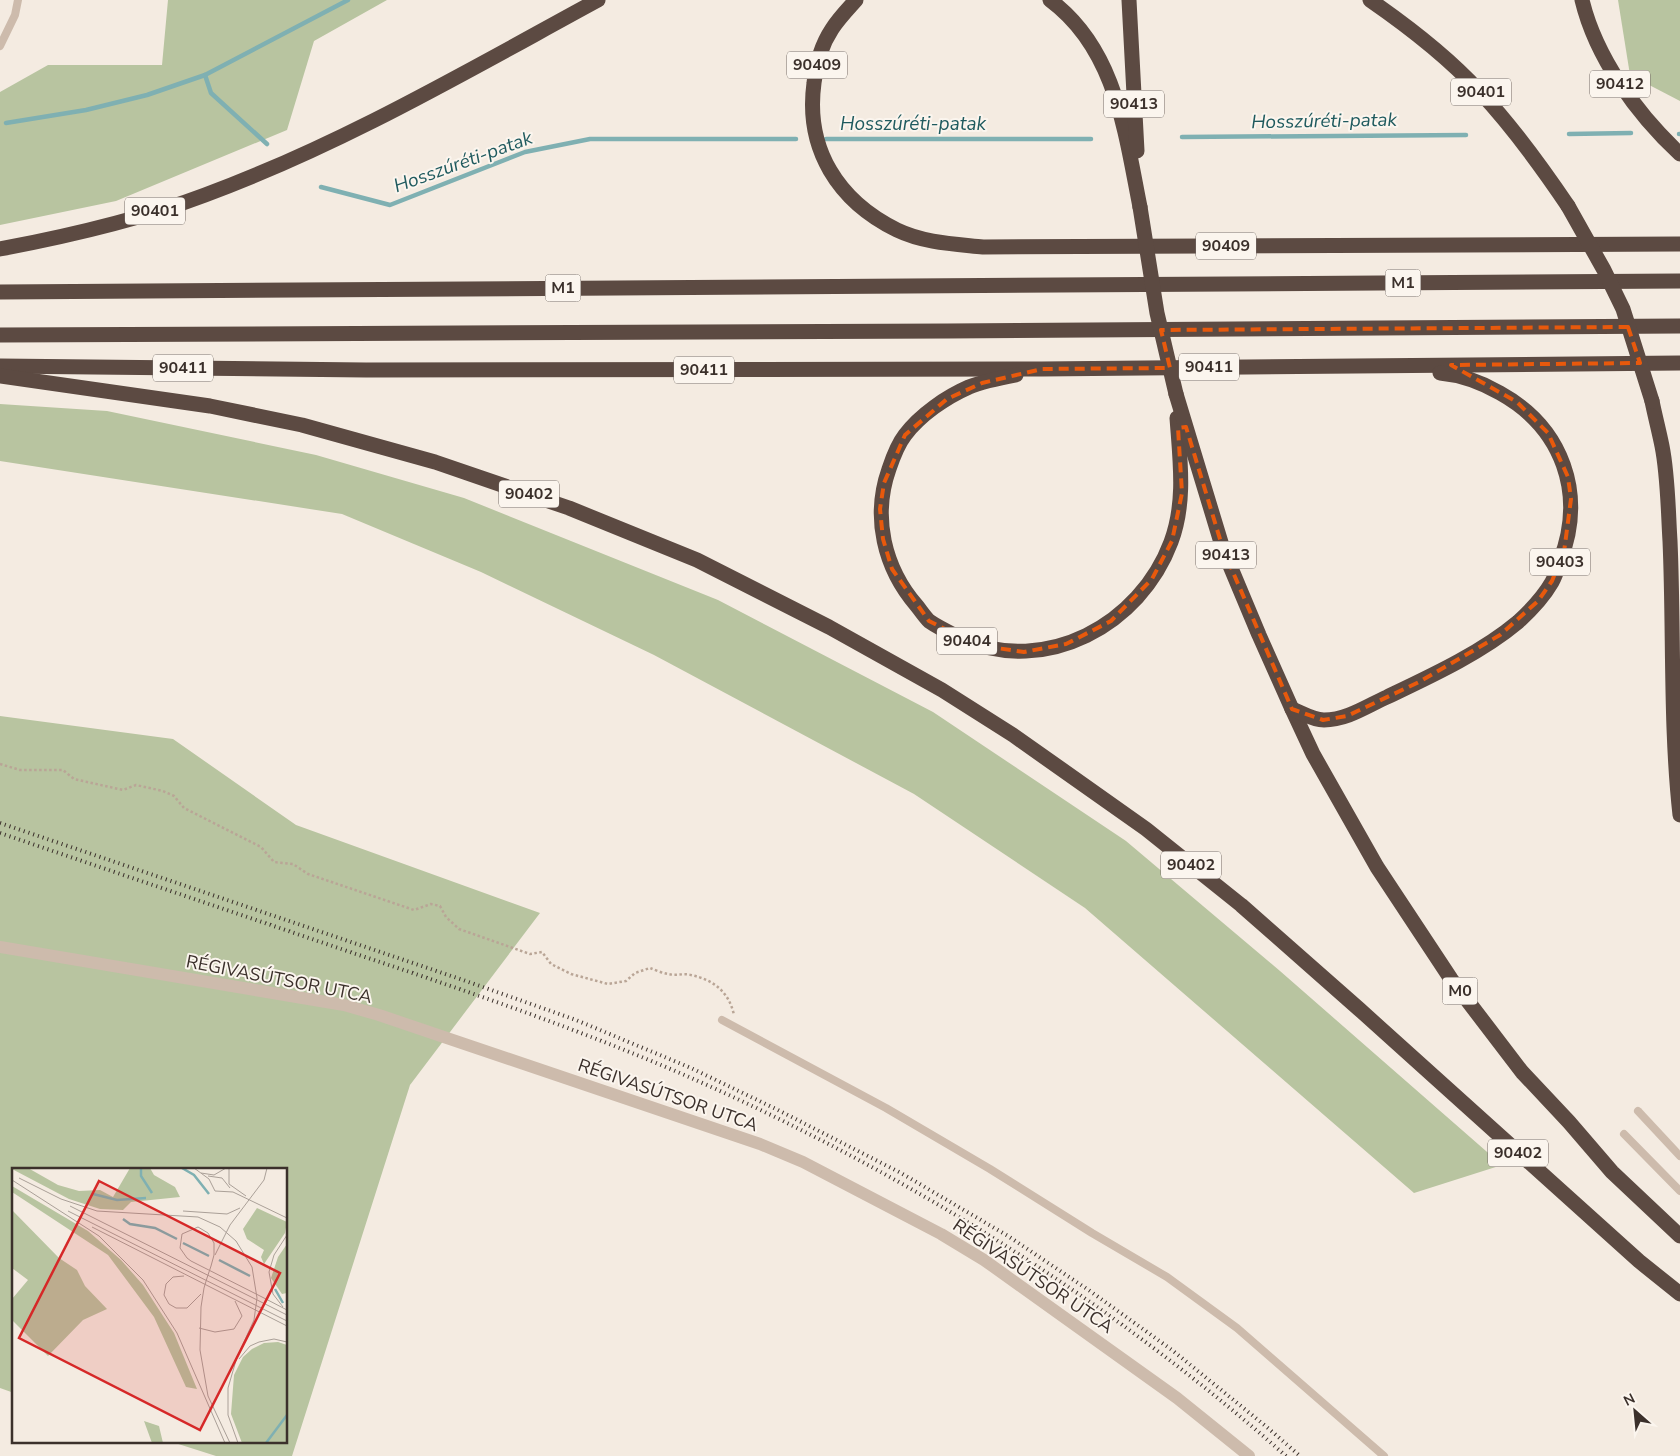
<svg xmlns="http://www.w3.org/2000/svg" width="1680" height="1456" viewBox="0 0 1680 1456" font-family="'Nunito Sans',sans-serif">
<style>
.green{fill:#b8c4a0}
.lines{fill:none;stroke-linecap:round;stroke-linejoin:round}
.stream{stroke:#7fb0b2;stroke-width:4.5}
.path{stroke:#b9a596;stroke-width:2.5;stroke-dasharray:2.5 2.5;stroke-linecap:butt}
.lane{stroke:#cdbbac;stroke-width:8}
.street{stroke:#cdbbac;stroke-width:12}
.highway{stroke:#5c4a42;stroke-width:15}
.rail{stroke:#3b302b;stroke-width:4;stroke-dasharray:1 4;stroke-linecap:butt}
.highway-bridge{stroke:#5c4a42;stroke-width:15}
.marked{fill:none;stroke:#e8590c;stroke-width:4;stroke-dasharray:10 6;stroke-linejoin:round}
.labels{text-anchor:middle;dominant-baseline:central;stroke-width:4;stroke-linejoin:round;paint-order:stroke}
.shield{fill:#fbf5ee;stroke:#756b66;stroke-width:1}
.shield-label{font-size:16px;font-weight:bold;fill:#3b302b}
.street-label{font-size:18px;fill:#3b302b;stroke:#fbf5ee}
.water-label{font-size:19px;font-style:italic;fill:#1f5a5e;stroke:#fbf5ee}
.inset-river{fill:none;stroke:#7fb0b2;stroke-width:2.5}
.inset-road{fill:none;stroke:#aaa098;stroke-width:1}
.view{fill:#d62828;fill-opacity:0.15;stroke:#d62828;stroke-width:2.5}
.inset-edge{fill:none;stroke:#3b302b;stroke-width:2.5}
</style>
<rect width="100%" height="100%" fill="#f4ebe1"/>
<!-- green -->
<g class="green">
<path d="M168,0H387L314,41L287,130L116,201L0,225V92L48,65H162Z"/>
<path d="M1618,0H1680V101L1630,75Z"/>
<path d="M0,404L107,411L316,455L464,498L718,600L933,712L1126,841L1280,971L1502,1165L1414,1193L1085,908L914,794L654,655L481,572L342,514L0,461Z"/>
<path d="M0,716L173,739L296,825L540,913L410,1085L292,1456H216L172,1442H286V1170H14V1393L0,1388Z"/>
</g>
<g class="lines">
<!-- stream -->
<g class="stream">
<path d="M205,75L211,93L267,144"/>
<path d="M6,123L86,110L147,95L205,75L348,0"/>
<path d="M1569,134L1631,133"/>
<path d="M1679,134H1680"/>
<path d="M1182,137L1466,135"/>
<path d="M826,139H1091"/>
<path d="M321,187L390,205L525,152L590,139H796"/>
</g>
<!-- path -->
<path class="path" d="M0,764L20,770H63L74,779L123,790L136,785L163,791L174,796L184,808L261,847L274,862L293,864L308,874L414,910L431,904L440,906L446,917L459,929L530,954L542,952L551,964L571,974L608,984L626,981L635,973L650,968C655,970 662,973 668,974C676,976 684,973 691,975C714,980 729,992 734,1015"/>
<!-- lane -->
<g class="lane">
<path d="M0,46L15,15L18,0"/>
<path d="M722,1020L886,1108L990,1169L1092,1233L1167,1277L1237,1328L1384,1456"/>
<path d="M1638,1111L1680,1156"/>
<path d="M1624,1134L1680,1191"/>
</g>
<!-- street -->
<path class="street" d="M0,947L344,1005L379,1015L760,1144L803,1162L941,1234L984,1260L1177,1398L1249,1456"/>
<!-- highway -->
<g class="highway">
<path d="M856,0C848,9 839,18 832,29C822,44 816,65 814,83C805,149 838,201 897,230C924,243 955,244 983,247L1680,244"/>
<path d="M1050,0C1116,49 1125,132 1140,207"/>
<path d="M1129,0L1137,151"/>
<path d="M1370,0C1409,27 1447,56 1479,91C1513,127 1541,166 1568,206"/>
<path d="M1582,0C1596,58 1637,114 1680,154"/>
<path d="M0,249C69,236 139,220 205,195C343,144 469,70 598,0"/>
<path d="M0,292L1680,281"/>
<path d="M0,335L948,331L1680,326"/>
<path d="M0,366L366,370L1042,369L1680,363"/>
<path d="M1016,375C1000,378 984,381 969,387C946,397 920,415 905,435C898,444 893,457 889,469C872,517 884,568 917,606C921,611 925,617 929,621C939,628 952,634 962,639C1046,676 1140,625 1171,542C1186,502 1180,460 1177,418"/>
<path d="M0,376L210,406L302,425L435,462L569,508L697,560L829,627L942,690L1013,735L1146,829L1241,905L1359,1009L1639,1261L1680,1294"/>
<path d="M1176,394L1223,549L1259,635L1292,709L1313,754L1377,867L1451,979L1522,1072L1569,1122L1612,1172L1680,1236"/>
<path d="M1652,401C1655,416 1659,431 1662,446C1668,476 1668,509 1670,541C1674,632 1670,724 1680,815"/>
<path d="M1292,709C1302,713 1313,720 1324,720C1347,720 1367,706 1387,697C1431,676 1481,653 1518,622C1530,611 1544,596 1552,582C1556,575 1558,567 1560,561C1586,494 1563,428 1500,393C1481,382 1462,375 1440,373"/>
</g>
<!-- rail -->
<g class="rail">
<path d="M0,823L463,980L576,1020L691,1068L778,1110L901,1173L1008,1236L1090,1291L1172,1350L1268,1428L1300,1456"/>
<path d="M0,833C117,873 233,912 350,952C464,990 579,1029 689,1077C904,1172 1110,1300 1286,1456"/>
</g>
<!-- highway-bridge -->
<g class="highway-bridge">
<path d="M1568,206L1604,270L1623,309L1652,401"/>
<path d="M1140,207L1157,313L1176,394"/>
</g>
</g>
<!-- marked area -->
<path class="marked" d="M1628,327L1640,363L1451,365L1517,402L1548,433L1568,477L1571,499L1564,552L1552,581L1538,601L1500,635L1419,682L1347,716L1323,720L1292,709L1223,549L1186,427L1178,428L1182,493L1172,541L1152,579L1111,621L1066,644L1024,652L976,645L929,621L892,569L883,539L880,509L884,483L905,435L947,399L982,383L1042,369L1170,368L1161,330Z"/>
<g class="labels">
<!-- shield labels -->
<g class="shield">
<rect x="787" y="51.5" width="60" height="27" rx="4"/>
<rect x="1590" y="70.5" width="60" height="27" rx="4"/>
<rect x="1451" y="78.5" width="60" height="27" rx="4"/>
<rect x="1104" y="90.5" width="60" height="27" rx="4"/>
<rect x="125" y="197.5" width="60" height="27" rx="4"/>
<rect x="1196" y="232.5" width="60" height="27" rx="4"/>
<rect x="1385.5" y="269.5" width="35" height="27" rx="4"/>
<rect x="545.5" y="274.5" width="35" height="27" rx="4"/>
<rect x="1179" y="353.5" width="60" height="27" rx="4"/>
<rect x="153" y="354.5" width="60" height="27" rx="4"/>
<rect x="674" y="356.5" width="60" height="27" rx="4"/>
<rect x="499" y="480.5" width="60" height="27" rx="4"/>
<rect x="1196" y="541.5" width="60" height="27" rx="4"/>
<rect x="1530" y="548.5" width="60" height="27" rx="4"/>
<rect x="937" y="627.5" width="60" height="27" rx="4"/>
<rect x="1161" y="851.5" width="60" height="27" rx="4"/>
<rect x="1442.5" y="977.5" width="35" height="27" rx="4"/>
<rect x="1488" y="1139.5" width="60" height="27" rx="4"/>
</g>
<g class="shield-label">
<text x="817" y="65">90409</text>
<text x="1620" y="84">90412</text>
<text x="1481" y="92">90401</text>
<text x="1134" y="104">90413</text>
<text x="155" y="211">90401</text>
<text x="1226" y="246">90409</text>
<text x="1403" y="283">M1</text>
<text x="563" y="288">M1</text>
<text x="1209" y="367">90411</text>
<text x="183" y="368">90411</text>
<text x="704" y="370">90411</text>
<text x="529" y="494">90402</text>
<text x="1226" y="555">90413</text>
<text x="1560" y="562">90403</text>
<text x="967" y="641">90404</text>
<text x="1191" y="865">90402</text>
<text x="1460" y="991">M0</text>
<text x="1518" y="1153">90402</text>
</g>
<!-- street labels -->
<g class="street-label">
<text transform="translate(279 979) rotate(11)">RÉGIVASÚTSOR UTCA</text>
<text transform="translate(668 1095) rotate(19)">RÉGIVASÚTSOR UTCA</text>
<text transform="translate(1033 1276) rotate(34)">RÉGIVASÚTSOR UTCA</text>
</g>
<!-- water labels -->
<g class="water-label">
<text transform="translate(1324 121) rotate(-1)">Hosszúréti-patak</text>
<text x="913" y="124">Hosszúréti-patak</text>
<text transform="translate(463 162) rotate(-20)">Hosszúréti-patak</text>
</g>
</g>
<!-- overview -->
<g transform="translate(12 1168)">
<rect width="275" height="275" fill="#f4ebe1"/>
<path d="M16,0L46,17L67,23L88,22L101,29L118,0H138L142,7L163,19L168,29L119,34L111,42L88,41L57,31L0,1ZM0,18L76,63L109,92L131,117L162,165L185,221L174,219L142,149L96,87L0,24ZM245,40L275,54L273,65L252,96L249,89L252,82L235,71L231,61ZM0,42L47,90L65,102L73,118L95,141L71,152L36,188L0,152V131L16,112L0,100ZM275,76V125L270,126L259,110L266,89ZM266,174L275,177V275H230L219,246L222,207L231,189L240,181L252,175ZM132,253L147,258L151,275H140Z" fill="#b8c4a0"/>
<path class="inset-river" d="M129,0V8L140,25M170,0L182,7L197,26M81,26L105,32L134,30M111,51L118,56L143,60L165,71M171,75L197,88M207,92L238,108M263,121L271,135M254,275L275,247"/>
<path class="inset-road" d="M182,0L197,11L203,23L221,24L275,50M217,0V16L234,28M189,5L202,7L214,0M196,8L210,10L218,20M7,10L49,31L85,43L186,49L208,59L224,73L240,99L245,130L242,152L225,189L216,220V247L226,275M0,12L87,68L131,112L165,165L213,275M58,38L275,147M56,43L275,153M171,43L215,46L228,40M80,59L275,158M203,87L218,57L252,12L255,0M172,108L161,109L154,116L152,127L157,136L164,140H175L189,126M271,139L261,126L257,104L262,87L275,67M187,160L203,164L222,161L230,148L223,133M227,191L238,178L247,174L262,171L275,174M218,275L196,228L188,182L189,139L192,120L195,110L199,98L202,87V75L196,65L186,59L170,66L168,80L175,90L179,93L252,130L275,142"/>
<path class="view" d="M87,13L268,105L188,262L7,170Z"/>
<rect width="275" height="275" class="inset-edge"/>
</g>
<!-- north arrow -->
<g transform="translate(1635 1411) rotate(333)" stroke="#fbf5ee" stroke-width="4" paint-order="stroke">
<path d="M0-4L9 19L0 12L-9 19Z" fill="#3b302b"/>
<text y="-8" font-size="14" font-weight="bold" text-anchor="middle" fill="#3b302b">N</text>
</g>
</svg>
